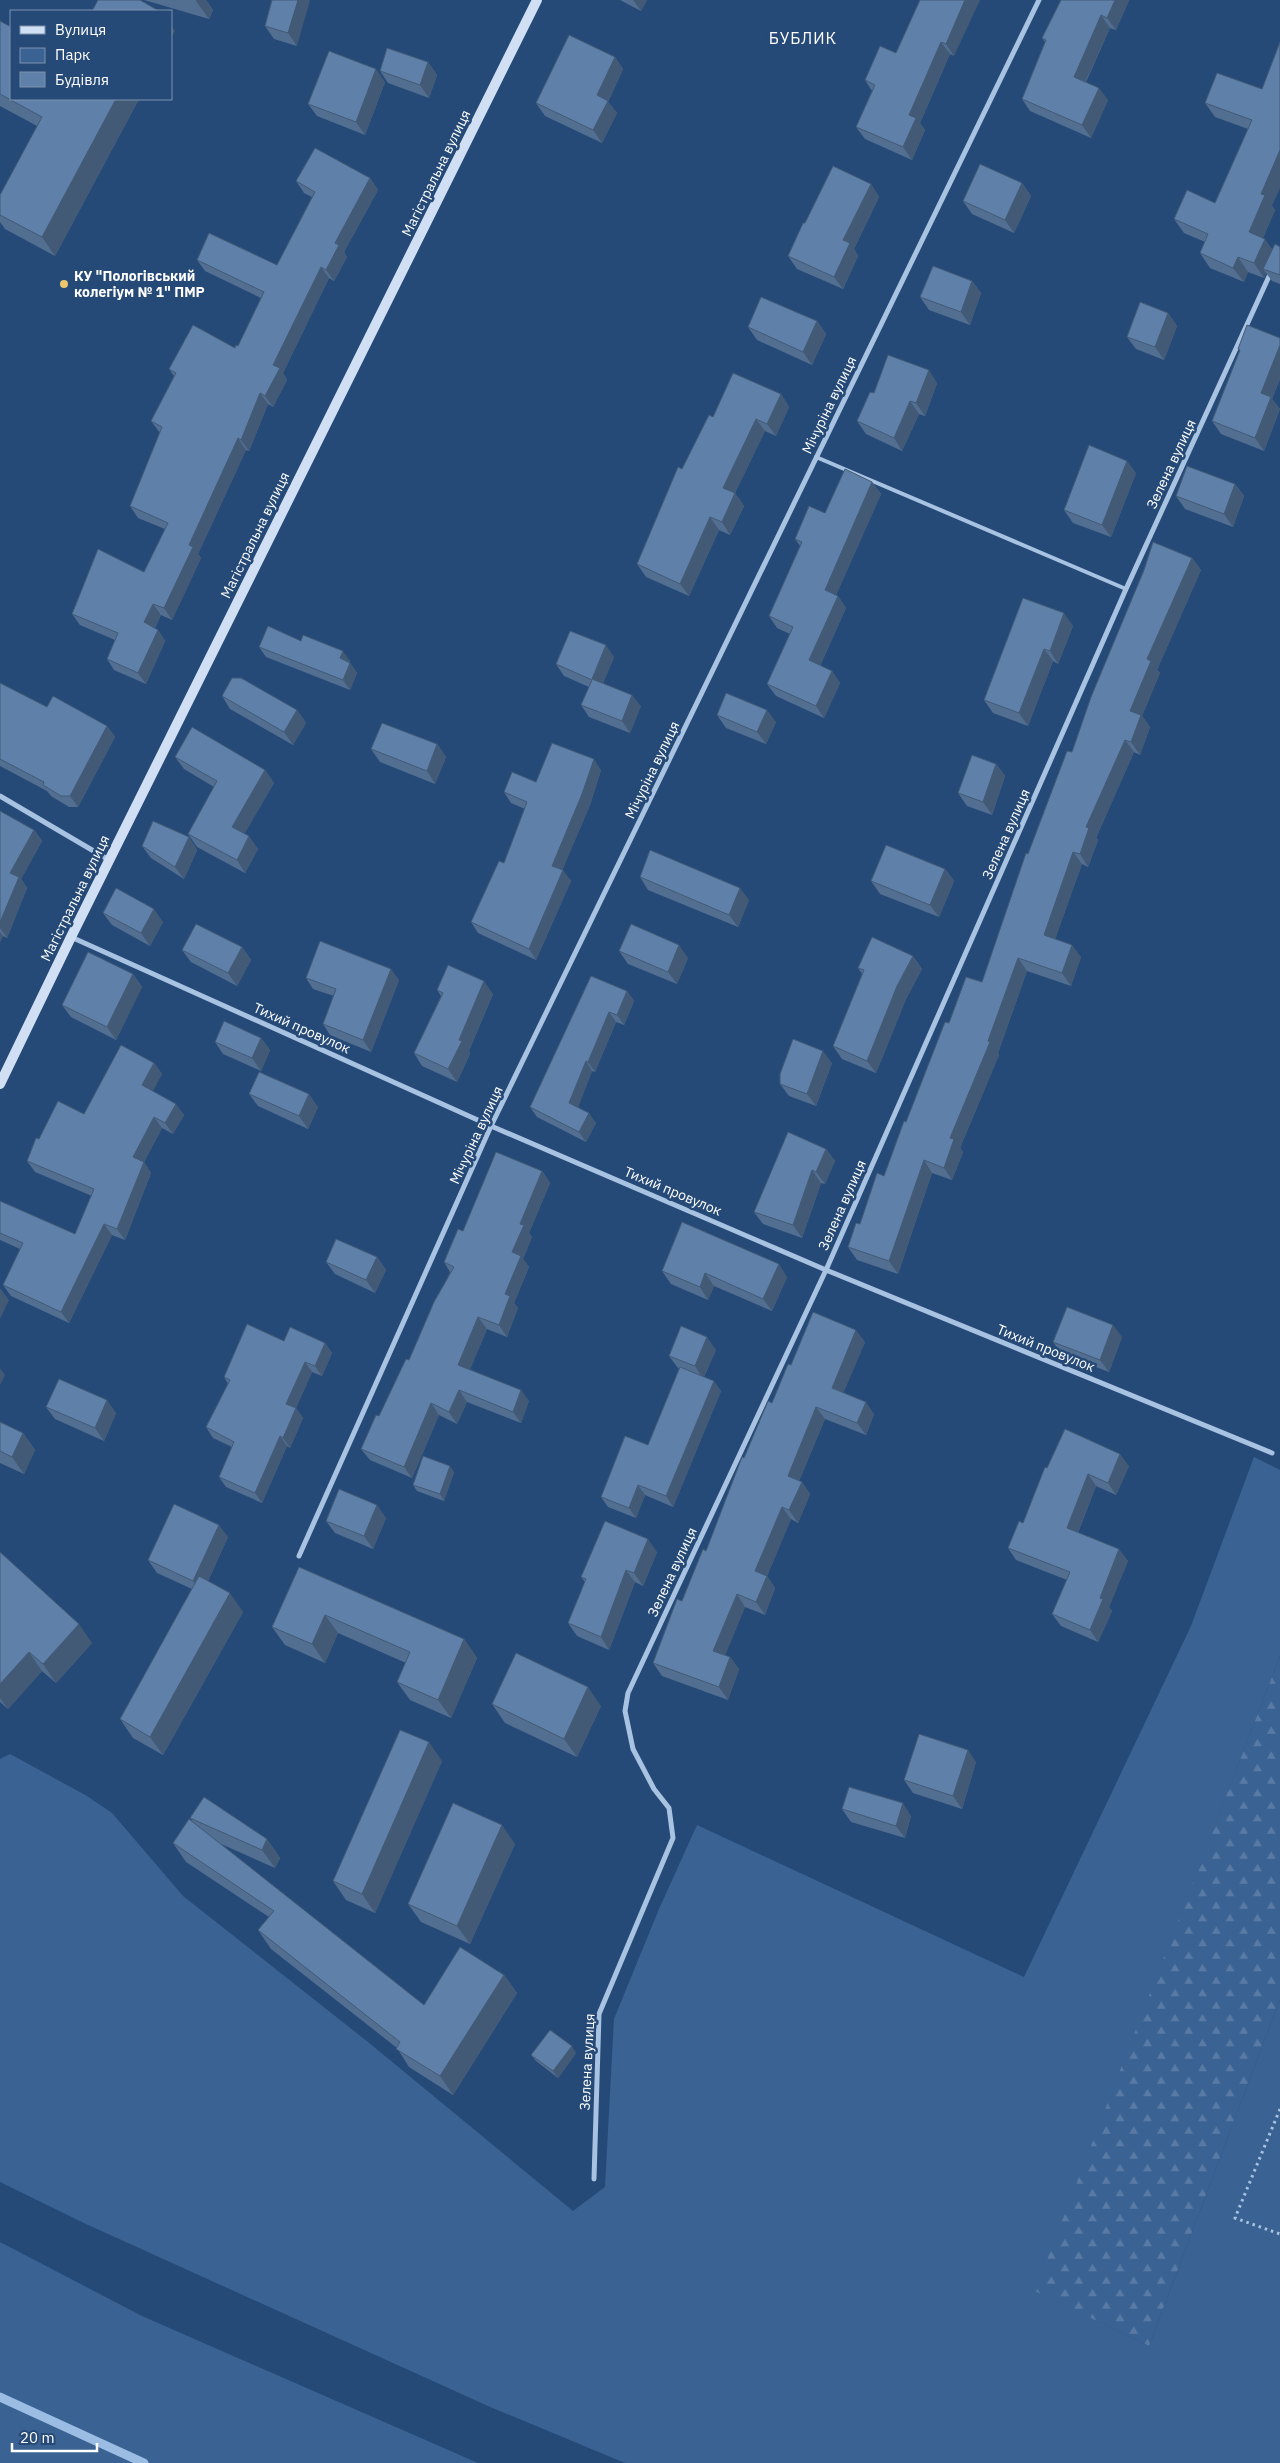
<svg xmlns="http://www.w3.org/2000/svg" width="1280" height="2463" viewBox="0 0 1280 2463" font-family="'IBM Plex Sans',sans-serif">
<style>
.green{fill:#3a6394}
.forest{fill:url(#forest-firs)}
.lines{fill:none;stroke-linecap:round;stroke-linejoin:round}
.stream{stroke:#9cbde3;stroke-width:9}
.path{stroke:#a8c2e2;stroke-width:3;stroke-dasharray:2.5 4;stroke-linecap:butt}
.lane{stroke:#a8c2e2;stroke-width:4}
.street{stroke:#a8c2e2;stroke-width:5}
.secondary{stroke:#d0dff3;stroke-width:10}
.wall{fill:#526e91}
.shaded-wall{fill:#425a76}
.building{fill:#5f80a9;stroke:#425a76}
.poi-dot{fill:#ebc66e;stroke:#264a77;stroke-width:2}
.labels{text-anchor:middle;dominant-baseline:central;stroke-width:5;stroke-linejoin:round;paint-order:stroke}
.street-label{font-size:14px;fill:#fff;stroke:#264a77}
.poi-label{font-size:14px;font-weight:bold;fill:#fff;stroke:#264a77;text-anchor:start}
.quarter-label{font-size:16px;letter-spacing:1px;fill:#fff;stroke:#264a77}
</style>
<defs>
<pattern id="forest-firs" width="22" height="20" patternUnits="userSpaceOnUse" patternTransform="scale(1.25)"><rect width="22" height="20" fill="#3a6394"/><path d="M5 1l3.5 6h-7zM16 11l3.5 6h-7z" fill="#587aa4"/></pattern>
</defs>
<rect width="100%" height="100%" fill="#264a77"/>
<!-- green -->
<g class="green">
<path d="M1254,1457L1280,1470V1656L1036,2291L1149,2346L1280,1999V2463H625L488,2406L86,2224L0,2182V1759L10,1754L87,1796L112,1813L183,1896L368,2042L573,2211L605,2187L614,2019L659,1909L697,1825L1024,1977L1191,1626Z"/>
<path d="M0,2242L142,2316L478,2463H0Z"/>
</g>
<!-- forest -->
<path class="forest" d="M1280,1656V1999L1149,2346L1035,2291Z"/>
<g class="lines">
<!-- stream -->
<path class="stream" d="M0,2397L144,2463"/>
<!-- path -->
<path class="path" d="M1280,2109L1235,2218L1280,2234"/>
<!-- lane -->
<path class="lane" d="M816,457L1126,589"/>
<!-- street -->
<g class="street">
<path d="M0,796L109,860"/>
<path d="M71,937L491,1126L826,1270L1272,1453"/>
<path d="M299,1556L491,1126L1039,0"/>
<path d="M594,2179L599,2014L673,1838L669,1808L654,1789L633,1749L625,1711L628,1693L826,1270L1126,589L1271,272"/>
</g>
<!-- secondary -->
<path class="secondary" d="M0,1084L71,937L537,0"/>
</g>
<!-- wall -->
<g class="wall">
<path d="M144,0H206L213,10L209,19Z"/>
<path d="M272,0L297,46L274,39L265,26Z"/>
<path d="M620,0H647L641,11Z"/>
<path d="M920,0L954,56L950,54L920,123L925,130L912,160L865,139L856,127L872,91L865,80L896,53Z"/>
<path d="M1129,0L1116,30L1110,28L1086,82L1108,100L1091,138L1030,111L1022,99L1045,42L1042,38Z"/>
<path d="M0,21L11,99H139L55,256L5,229L0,222V195L37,126L0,106Z"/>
<path d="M615,57L623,69L608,102L617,113L602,143L545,116L536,103Z"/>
<path d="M428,62L437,75L429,98L388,83L380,71Z"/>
<path d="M385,82L365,135L317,116L308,104Z"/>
<path d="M1262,89L1272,206L1275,210L1263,238L1272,249L1280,247V284L1272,281L1266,273L1264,278L1248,272L1244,282L1210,268L1200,253L1205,242L1184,233L1174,219L1215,203L1248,129L1215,117L1205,103Z"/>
<path d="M370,178L378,190L344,252L347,257L334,281L329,278L283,373L287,380L273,407L268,404L249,451L246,450L198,554L201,558L172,620L161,615L155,628L158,630L165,641L146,684L114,670L107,659L115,640L80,625L72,614L144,572L165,529L138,518L130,506L160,433L151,421L174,376L169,369L235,348L238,346L261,298L205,271L197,260L277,265L312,197L304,193L296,181Z"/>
<path d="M1022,183L1031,196L1014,233L972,214L963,201Z"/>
<path d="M871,184L879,197L854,249L858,256L843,289L797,269L788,256L805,223Z"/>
<path d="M972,281L981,293L970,325L929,310L920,297Z"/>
<path d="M1168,313L1177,326L1164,360L1136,349L1127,337Z"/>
<path d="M817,321L826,334L812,365L757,340L748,327Z"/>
<path d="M1280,345V379L1272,399L1280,409L1264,451L1221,434L1212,421L1240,352L1238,349Z"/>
<path d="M937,383L925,416L919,414L902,451L866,434L857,421Z"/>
<path d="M781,394L789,407L776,436L765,431L735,493L744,506L730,535L719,530L689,596L646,577L637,564L682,469L713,417Z"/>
<path d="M1136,473L1111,537L1073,523L1064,510Z"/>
<path d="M872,482L881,494L836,595L838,596L846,608L820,666L832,671L840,683L824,718L776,696L767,684L790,634L777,628L769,616L800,546L795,539L825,513Z"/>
<path d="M1235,484L1244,496L1233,527L1185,509L1176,496Z"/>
<path d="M1192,558L1201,570L1157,670L1160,673L1142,716L1150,727L1140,755L1134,752L1096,838L1098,840L1088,867L1082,864L1055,939L1081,957L1071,986L1027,971L998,1053L999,1055L960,1148L963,1152L952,1180L932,1173L898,1274L857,1260L848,1247L884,1176L906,1122L949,1023L982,982L1028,854L1072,752Z"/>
<path d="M1023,598L1073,626L1058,664L1053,661L1028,726L993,713L984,700Z"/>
<path d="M301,641L350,661V663L357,673L350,690L266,657L259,647Z"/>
<path d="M614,657L603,683L641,706L630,733L589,717L581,705L589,687L564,676L556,664Z"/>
<path d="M0,683L47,707L107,726L115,737L78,807H69L51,796L47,791L0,766Z"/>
<path d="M222,696L297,710L306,723L293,745L230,709Z"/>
<path d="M717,715L776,722L766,744L726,728Z"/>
<path d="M437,744L446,757L435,784L380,762L371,749Z"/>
<path d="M175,757L265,770L274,783L244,834L258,849L245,873L197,847L188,834L214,787L184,769Z"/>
<path d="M996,764L1005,776L992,815L967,806L958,793Z"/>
<path d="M601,770L590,805L562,870L571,881L536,960L478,933L471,922L504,863L525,809L511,803L504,792L536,782Z"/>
<path d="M0,811L34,830L42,841L21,879L27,888L7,938L3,936L0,942Z"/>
<path d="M189,837L197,850L184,879L151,858L142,846Z"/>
<path d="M945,869L954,881L939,917L880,894L871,881Z"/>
<path d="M640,877L749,900L738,927L648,890Z"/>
<path d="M103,913L163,922L150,946L112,925Z"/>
<path d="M242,947L251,960L237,986L191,962L182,950Z"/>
<path d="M619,951L688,958L677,984L628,964Z"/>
<path d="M913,956L922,969L906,999L876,1073L842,1059L833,1046L862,974L858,968Z"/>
<path d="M133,974L142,987L116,1040L71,1017L62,1005Z"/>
<path d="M306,978L399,980L371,1052L330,1035L323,1024L334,996L313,989Z"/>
<path d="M437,990L493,994L469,1051L470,1054L457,1082L422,1066L414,1053L441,996Z"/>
<path d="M627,991L634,1001L624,1025L616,1022L595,1072L592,1071L578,1107L596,1123L586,1142L537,1117L530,1107Z"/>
<path d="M261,1038L270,1050L261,1071L223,1054L215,1042Z"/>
<path d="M154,1063L162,1074L152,1091L184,1115L173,1134L162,1128L144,1162L151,1173L125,1240L112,1235L69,1323L11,1296L3,1285L20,1249L0,1240V1201L75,1234L92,1196L35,1172L27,1161L39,1139L84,1114Z"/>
<path d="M832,1063L816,1106L789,1096L780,1084Z"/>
<path d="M249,1094L318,1107L308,1129L258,1106Z"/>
<path d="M826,1149L835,1161L825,1184L821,1183L802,1238L763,1224L754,1212Z"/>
<path d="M542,1171L550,1183L529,1233L532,1237L523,1259L529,1267L514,1303L518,1308L507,1337L487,1329L470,1369L529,1401L521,1423L467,1402L457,1424L439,1415L412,1478L370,1460L361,1449L409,1360L450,1272L444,1262L463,1231Z"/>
<path d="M377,1257L386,1270L375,1293L335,1274L326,1262Z"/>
<path d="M662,1271L787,1277L772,1311L714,1286L708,1300L671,1284Z"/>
<path d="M1122,1337L1109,1372L1062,1354L1053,1342Z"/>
<path d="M865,1342L843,1393L874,1414L866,1435L825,1419L799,1481L802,1482L810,1494L798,1523L791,1519L767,1576L775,1588L765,1615L745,1607L725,1655L730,1657L739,1669L728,1700L662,1676L653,1663L682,1601L706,1551L744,1458L791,1365Z"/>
<path d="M325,1343L332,1353L322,1376L312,1372L296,1408L303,1418L290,1448L287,1446L262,1503L226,1487L219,1477L232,1447L213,1438L206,1427L228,1384L224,1377Z"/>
<path d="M716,1350L704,1377L721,1391L673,1507L645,1495L636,1518L608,1507L601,1497L648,1445L679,1369L678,1368L669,1356Z"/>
<path d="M46,1407L116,1413L104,1441L55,1419Z"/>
<path d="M0,1422L23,1433L35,1450L24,1474L0,1463Z"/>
<path d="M1129,1466L1116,1495L1096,1486L1078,1533L1128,1561L1109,1607L1112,1611L1098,1642L1061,1626L1052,1614L1067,1580L1016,1560L1008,1548L1023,1523L1047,1468Z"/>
<path d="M454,1472L444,1501L417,1491L413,1485Z"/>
<path d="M386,1518L373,1549L335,1533L326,1521Z"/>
<path d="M228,1537L208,1581L243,1612L163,1755L133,1738L120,1719L192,1589L157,1573L148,1560Z"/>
<path d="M0,1552L92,1643L56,1683L42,1671L8,1709L0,1702Z"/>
<path d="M657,1552L643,1586L635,1582L609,1650L577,1636L568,1623L585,1582L581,1577Z"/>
<path d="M299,1567L464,1639L477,1658L451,1718L410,1700L397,1682L406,1663L338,1633L325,1663L285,1645L272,1627Z"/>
<path d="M492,1704L601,1706L577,1757L505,1723Z"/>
<path d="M442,1761L375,1913L346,1900L333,1881Z"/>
<path d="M976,1762L962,1809L913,1793L904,1780Z"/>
<path d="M842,1809L911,1816L905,1838L851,1822Z"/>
<path d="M190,1818L267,1839L280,1858L275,1868L221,1844L424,2005L504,1975L517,1993L453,2095L409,2067L397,2048L271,1949L258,1930L269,1917L186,1862L173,1843L193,1822Z"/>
<path d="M515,1844L470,1944L421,1922L408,1904Z"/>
<path d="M576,2053L558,2078L536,2061L531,2055Z"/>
</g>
<!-- shaded-wall -->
<g class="shaded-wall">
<path d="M196,0H206L213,10L209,19L196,1Z"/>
<path d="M298,0H310L297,46L288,33Z"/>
<path d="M633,0H647L641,11Z"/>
<path d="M965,0H980L954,56L946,44Z"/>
<path d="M1115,0H1129L1116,30L1107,18Z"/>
<path d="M1101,15L1110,28L1082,89L1074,77Z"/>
<path d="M171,26L175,31L171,38Z"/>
<path d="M941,42L950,54L920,123L925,130L912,160L903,147L909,115Z"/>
<path d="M615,57L623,69L608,102L617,113L602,143L593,130L597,95Z"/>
<path d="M428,62L437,75L429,98L420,85Z"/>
<path d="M376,69L385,82L365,135L356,122Z"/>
<path d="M1099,88L1108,100L1091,138L1082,125Z"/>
<path d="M116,99H139L55,256L42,237Z"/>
<path d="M1280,150V188L1272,206L1275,210L1259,247L1249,232L1261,194Z"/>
<path d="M370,178L378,190L344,252L347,257L334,281L326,270L335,243Z"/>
<path d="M1022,183L1031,196L1014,233L1005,220Z"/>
<path d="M871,184L879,197L854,249L858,256L843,289L834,277L843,240Z"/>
<path d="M1265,239L1275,254L1263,269L1266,273L1264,278L1254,263Z"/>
<path d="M1238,257L1248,272L1244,282L1233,268Z"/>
<path d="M321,267L329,278L283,373L287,380L273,407L265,396L273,365Z"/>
<path d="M972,281L981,293L970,325L961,312Z"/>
<path d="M1168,313L1177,326L1164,360L1155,347Z"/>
<path d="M817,321L826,334L812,365L803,352Z"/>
<path d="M1280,345V379L1272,399L1280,409L1264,451L1255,438L1261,393Z"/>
<path d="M929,370L937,383L925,416L916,403Z"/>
<path d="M260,393L268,404L249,451L241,440Z"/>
<path d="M781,394L789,407L776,436L767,424Z"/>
<path d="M910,401L919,414L902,451L894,438Z"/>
<path d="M756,419L765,431L735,493L744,506L730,535L722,522L723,488Z"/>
<path d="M238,438L246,450L198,554L201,558L172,620L164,608L189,545Z"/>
<path d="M1127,461L1136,473L1111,537L1102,525Z"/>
<path d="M872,482L881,494L833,602L825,590Z"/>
<path d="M1235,484L1244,496L1233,527L1224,514Z"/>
<path d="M710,517L719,530L689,596L680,584Z"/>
<path d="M1192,558L1201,570L1157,670L1160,673L1142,716L1150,727L1140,755L1131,742L1130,711L1147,659Z"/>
<path d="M838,596L846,608L817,672L809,660Z"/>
<path d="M153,604L161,615L152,633L144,622Z"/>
<path d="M1064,613L1073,626L1058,664L1050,651Z"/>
<path d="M158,630L165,641L146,684L138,673Z"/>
<path d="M606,645L614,657L600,691L592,679Z"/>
<path d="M1044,649L1053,661L1028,726L1019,713Z"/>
<path d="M343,651L350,661L347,668L340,658Z"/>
<path d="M350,663L357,673L350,690L343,680Z"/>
<path d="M832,671L840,683L824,718L816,706Z"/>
<path d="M632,695L641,706L630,733L622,721Z"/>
<path d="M297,710L306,723L293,745L284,732Z"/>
<path d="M767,710L776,722L766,744L757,732Z"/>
<path d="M107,726L115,737L78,807L70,796Z"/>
<path d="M1125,740L1134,752L1096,838L1098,840L1088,867L1080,854L1086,827Z"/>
<path d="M437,744L446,757L435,784L427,771Z"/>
<path d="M594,759L601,770L590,805L560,876L552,866Z"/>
<path d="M996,764L1005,776L992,815L983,802Z"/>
<path d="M265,770L274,783L241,840L232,827Z"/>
<path d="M34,830L42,841L21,879L27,888L7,938L0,928V922L10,873Z"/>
<path d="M249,836L258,849L245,873L237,860Z"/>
<path d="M189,837L197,850L184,879L175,867Z"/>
<path d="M1073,852L1082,864L1052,948L1044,935Z"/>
<path d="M945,869L954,881L939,917L930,905Z"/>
<path d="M563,870L571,881L536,960L529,949Z"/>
<path d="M740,888L749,900L738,927L729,915Z"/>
<path d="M154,909L163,922L150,946L141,933Z"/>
<path d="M0,932L3,936L0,942Z"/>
<path d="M679,945L688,958L677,984L668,972Z"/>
<path d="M1072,945L1081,957L1071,986L1062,973Z"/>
<path d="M242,947L251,960L237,986L228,973Z"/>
<path d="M913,956L922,969L906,999L876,1073L867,1061L897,986Z"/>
<path d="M1018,958L1027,971L998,1053L999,1055L960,1148L963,1152L952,1180L944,1168L950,1138L988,1041Z"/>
<path d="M391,969L399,980L371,1052L363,1040Z"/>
<path d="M133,974L142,987L116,1040L107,1027Z"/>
<path d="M484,981L493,994L469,1051L470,1054L457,1082L448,1069L459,1040Z"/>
<path d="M627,991L634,1001L624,1025L617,1015Z"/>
<path d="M609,1012L616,1022L595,1072L588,1062Z"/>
<path d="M261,1038L270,1050L261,1071L252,1058Z"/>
<path d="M823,1051L832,1063L816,1106L807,1094Z"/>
<path d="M586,1061L592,1071L576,1113L569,1103Z"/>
<path d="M154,1063L162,1074L150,1097L142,1085Z"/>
<path d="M309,1094L318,1107L308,1129L299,1116Z"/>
<path d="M176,1104L184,1115L173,1134L165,1123Z"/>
<path d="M589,1113L596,1123L586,1142L579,1132Z"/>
<path d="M154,1117L162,1128L144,1162L151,1173L125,1240L117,1229L133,1157Z"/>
<path d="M826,1149L835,1161L825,1184L816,1172Z"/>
<path d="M924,1160L932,1173L898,1274L889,1261Z"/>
<path d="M812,1170L821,1183L802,1238L793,1225Z"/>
<path d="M542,1171L550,1183L529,1233L532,1237L523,1259L529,1267L514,1303L518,1308L507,1337L499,1325L512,1252L520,1224Z"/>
<path d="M104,1224L112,1235L69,1323L61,1312Z"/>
<path d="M377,1257L386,1270L375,1293L366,1280Z"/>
<path d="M779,1264L787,1277L772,1311L763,1299Z"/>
<path d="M705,1273L714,1286L708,1300L700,1287Z"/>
<path d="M0,1288L9,1300L0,1319Z"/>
<path d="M478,1317L487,1329L467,1377L458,1365Z"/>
<path d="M1113,1325L1122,1337L1109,1372L1100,1360Z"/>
<path d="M856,1330L865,1342L840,1401L832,1388Z"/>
<path d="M707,1337L716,1350L703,1379L695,1366Z"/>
<path d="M325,1343L332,1353L322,1376L315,1366Z"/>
<path d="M305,1362L312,1372L296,1408L303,1418L290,1448L283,1438L286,1404Z"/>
<path d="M0,1368L5,1375L0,1385Z"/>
<path d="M714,1381L721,1391L673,1507L666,1496Z"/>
<path d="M459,1390L467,1402L457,1424L449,1412Z"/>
<path d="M521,1390L529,1401L521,1423L513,1412Z"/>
<path d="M107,1400L116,1413L104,1441L95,1428Z"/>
<path d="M866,1402L874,1414L866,1435L857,1423Z"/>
<path d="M431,1403L439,1415L412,1478L404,1467Z"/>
<path d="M816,1407L825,1419L796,1488L788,1476Z"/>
<path d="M23,1433L35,1450L24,1474L12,1457Z"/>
<path d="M280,1436L287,1446L262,1503L255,1493Z"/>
<path d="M1120,1454L1129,1466L1116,1495L1108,1483Z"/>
<path d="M450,1466L454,1472L444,1501L440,1494Z"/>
<path d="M1088,1474L1096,1486L1075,1540L1067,1528Z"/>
<path d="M802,1482L810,1494L798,1523L789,1510Z"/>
<path d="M638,1485L645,1495L636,1518L629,1508Z"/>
<path d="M377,1505L386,1518L373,1549L364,1536Z"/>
<path d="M782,1507L791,1519L767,1576L775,1588L765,1615L756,1602L755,1571Z"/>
<path d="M219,1525L228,1537L202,1594L193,1581Z"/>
<path d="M648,1539L657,1552L643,1586L634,1573Z"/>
<path d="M1119,1549L1128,1561L1109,1607L1112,1611L1098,1642L1090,1630L1100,1598Z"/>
<path d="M626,1570L635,1582L609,1650L601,1637Z"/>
<path d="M230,1593L243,1612L163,1755L150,1737Z"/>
<path d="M737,1594L745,1607L722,1663L713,1651Z"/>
<path d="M325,1615L338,1633L325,1663L312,1644Z"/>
<path d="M79,1624L92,1643L56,1683L43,1664Z"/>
<path d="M464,1639L477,1658L451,1718L438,1700Z"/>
<path d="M29,1652L42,1671L8,1709L0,1698V1684Z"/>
<path d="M730,1657L739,1669L728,1700L719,1687Z"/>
<path d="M588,1687L601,1706L577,1757L564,1739Z"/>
<path d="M429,1742L442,1761L375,1913L362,1894Z"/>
<path d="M968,1750L976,1762L962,1809L953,1796Z"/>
<path d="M903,1803L911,1816L905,1838L896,1826Z"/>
<path d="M502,1825L515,1844L470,1944L457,1926Z"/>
<path d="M267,1839L280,1858L275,1868L262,1850Z"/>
<path d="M504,1975L517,1993L453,2095L440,2076Z"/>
<path d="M572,2046L576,2053L558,2078L553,2071Z"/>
</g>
<!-- building -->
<g class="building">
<path d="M98,0H140L159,11H92Z"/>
<path d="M272,0H298L288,33L265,26Z"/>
<path d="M920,0H965L946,44L941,42L909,115L916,118L903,147L856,127L875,85L865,80L880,46L896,53Z"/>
<path d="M1061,0H1115L1107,18L1101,15L1074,77L1099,88L1082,125L1022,99L1046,40L1042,38Z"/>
<path d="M0,21L11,27V99H116L42,237L0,215V195L42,117L0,94Z"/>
<path d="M569,35L615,57L597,95L608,101L593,130L536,103Z"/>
<path d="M1280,42V150L1261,194L1265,195L1249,232L1265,239L1254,263L1238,257L1233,268L1200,253L1208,234L1174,219L1187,190L1215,203L1252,120L1205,103L1217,73L1262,89Z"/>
<path d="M387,48L428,62L420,85L380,71Z"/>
<path d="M329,51L376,69L356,122L308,104Z"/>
<path d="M315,148L370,178L335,243L339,245L326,270L321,267L273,365L280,368L265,396L260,393L241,440L238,438L189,545L193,547L164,608L153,604L144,622L158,630L138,673L107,659L118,633L72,614L98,549L144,572L168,523L130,506L162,427L151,421L176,373L169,369L193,325L235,348L236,345L238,346L264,292L197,260L209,233L277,265L315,192L296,181Z"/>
<path d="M980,164L1022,183L1005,220L963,201Z"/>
<path d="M833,166L871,184L843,240L850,243L834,277L788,256L803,223H805Z"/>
<path d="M1275,244L1280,247V275L1263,269Z"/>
<path d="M933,266L972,281L961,312L920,297Z"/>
<path d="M761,297L817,321L803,352L748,327Z"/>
<path d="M1140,302L1168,313L1155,347L1127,337Z"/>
<path d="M1247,325L1280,338V345L1261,393L1271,397L1255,438L1212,421L1240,350L1238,349Z"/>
<path d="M888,355L929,370L916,403L910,401L894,438L857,421L870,392L874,393Z"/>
<path d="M733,373L781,394L767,424L756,419L723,488L735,493L722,522L710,517L680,584L637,564L678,467L682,469L709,415L713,417Z"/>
<path d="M1089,445L1127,461L1102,525L1064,510Z"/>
<path d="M1187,466L1235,484L1224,514L1176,496Z"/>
<path d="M845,469L872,482L825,590L838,596L809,660L832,671L816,706L767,684L793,627L769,616L802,542L795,539L809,506L825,513Z"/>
<path d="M1153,542L1192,558L1147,659L1151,661L1130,711L1141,715L1131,742L1125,740L1086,827L1089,828L1080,854L1073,852L1044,935L1072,945L1062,973L1018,958L988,1041L990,1042L950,1138L954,1139L944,1168L924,1160L889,1261L848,1247L856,1223L860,1224L877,1173L884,1176L904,1121L906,1122L945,1022L949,1023L966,977L982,982L1026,853L1028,854L1067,751L1072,752L1091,697L1144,570Z"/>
<path d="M1023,598L1064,613L1050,651L1044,649L1019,713L984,700Z"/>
<path d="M268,626L301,641L303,635L343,651L340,658L350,663L343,680L259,647Z"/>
<path d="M570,631L606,645L592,679L632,695L622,721L581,705L592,680L556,664Z"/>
<path d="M232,678H241L297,710L284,732L222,696Z"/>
<path d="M0,683L47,707L53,696L107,726L70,796H61L43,785L44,782L0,759Z"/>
<path d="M726,693L767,710L757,732L717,715Z"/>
<path d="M382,723L437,744L427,771L371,749Z"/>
<path d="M192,727L265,770L232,827L249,836L237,860L188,834L217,781L175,757Z"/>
<path d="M552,743L594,759L582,794L552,866L563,870L529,949L471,922L499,861L504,863L527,802L504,792L512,772L536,782Z"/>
<path d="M972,755L996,764L983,802L958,793Z"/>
<path d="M0,811L34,830L10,873L19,877L0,922Z"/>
<path d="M153,821L189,837L175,867L142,846Z"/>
<path d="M886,845L945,869L930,905L871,881Z"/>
<path d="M650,850L740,888L729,915L640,877Z"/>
<path d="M116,888L154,909L141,933L103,913Z"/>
<path d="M196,924L242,947L228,973L182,950Z"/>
<path d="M631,924L679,945L668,972L619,951Z"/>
<path d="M872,937L913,956L897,986L867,1061L833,1046L864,970L858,968Z"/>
<path d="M320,941L391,969L363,1040L323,1024L336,989L306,978Z"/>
<path d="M88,952L133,974L107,1027L62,1005Z"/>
<path d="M448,965L484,981L459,1040L462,1041L448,1069L414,1053L443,993L437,990Z"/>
<path d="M591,976L627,991L617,1015L609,1012L588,1062L586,1061L569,1103L589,1113L579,1132L530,1107Z"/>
<path d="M224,1021L261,1038L252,1058L215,1042Z"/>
<path d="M793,1039L823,1051L807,1094L780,1084V1074Z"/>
<path d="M121,1045L154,1063L142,1085L176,1104L165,1123L154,1117L133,1157L144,1162L117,1229L104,1224L61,1312L3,1285L23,1243L0,1233V1201L75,1234L94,1189L27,1161L36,1138L39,1139L58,1101L84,1114Z"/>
<path d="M259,1072L309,1094L299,1116L249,1094Z"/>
<path d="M788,1132L826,1149L816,1172L812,1170L793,1225L754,1212Z"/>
<path d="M496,1152L542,1171L520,1224L524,1225L512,1252L521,1256L505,1294L510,1296L499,1325L478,1317L458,1365L521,1390L513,1412L459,1390L449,1412L431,1403L404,1467L361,1449L376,1415L379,1416L406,1359L409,1360L434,1302L454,1267L444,1262L458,1229L463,1231Z"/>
<path d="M682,1222L779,1264L763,1299L705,1273L700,1287L662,1271Z"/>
<path d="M336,1239L377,1257L366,1280L326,1262Z"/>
<path d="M1067,1307L1113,1325L1100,1360L1053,1342Z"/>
<path d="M813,1312L856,1330L832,1388L866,1402L857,1423L816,1407L788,1476L802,1482L789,1510L782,1507L755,1571L767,1576L756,1602L737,1594L713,1651L730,1657L719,1687L653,1663L677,1599L682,1601L703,1549L706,1551L742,1457L744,1458L768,1401L772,1403L788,1364L791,1365Z"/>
<path d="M247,1324L284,1341L290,1327L325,1343L315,1366L305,1362L286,1404L296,1408L283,1438L280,1436L255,1493L219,1477L234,1442L206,1427L230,1380L224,1377Z"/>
<path d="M681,1326L707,1337L695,1366L669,1356Z"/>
<path d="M680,1367L714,1381L666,1496L638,1485L629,1508L601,1497L625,1436L648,1445Z"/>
<path d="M59,1379L107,1400L95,1428L46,1407Z"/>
<path d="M0,1422L23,1433L12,1457L0,1451Z"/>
<path d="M1065,1429L1120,1454L1108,1483L1088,1474L1067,1528L1119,1549L1100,1598L1103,1599L1090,1630L1052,1614L1070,1572L1008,1548L1019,1521L1023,1523L1045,1467L1047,1468Z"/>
<path d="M423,1456L450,1466L440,1494L413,1485Z"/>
<path d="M339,1489L377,1505L364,1536L326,1521Z"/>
<path d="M174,1504L219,1525L193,1581L148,1560Z"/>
<path d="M605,1521L648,1539L634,1573L626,1570L601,1637L568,1623L586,1579L581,1577Z"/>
<path d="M0,1552L79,1624L43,1664L29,1652L0,1684Z"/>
<path d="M299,1567L464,1639L438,1700L397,1682L410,1652L325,1615L312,1644L272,1627Z"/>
<path d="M199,1576L230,1593L150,1737L120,1719Z"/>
<path d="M516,1653L588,1687L564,1739L492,1704Z"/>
<path d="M400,1730L429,1742L362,1894L333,1881Z"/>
<path d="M919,1734L968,1750L953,1796L904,1780Z"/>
<path d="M849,1787L903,1803L896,1826L842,1809Z"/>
<path d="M204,1797L267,1839L262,1850L190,1818Z"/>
<path d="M453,1803L502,1825L457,1926L408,1904Z"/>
<path d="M189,1819L424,2005L460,1947L504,1975L440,2076L396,2049L400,2042L258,1930L274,1911L173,1843Z"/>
<path d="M550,2030L572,2046L553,2071L531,2055Z"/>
</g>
<!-- markers -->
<circle class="poi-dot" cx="64" cy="284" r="5"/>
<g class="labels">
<!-- street labels -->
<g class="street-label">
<text transform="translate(436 173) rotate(-64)">Магістральна вулиця</text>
<text transform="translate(829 405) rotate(-64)">Мічуріна вулиця</text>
<text transform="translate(1171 464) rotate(-65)">Зелена вулиця</text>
<text transform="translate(255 535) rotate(-64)">Магістральна вулиця</text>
<text transform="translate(652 770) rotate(-64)">Мічуріна вулиця</text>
<text transform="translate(1006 834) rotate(-66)">Зелена вулиця</text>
<text transform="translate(75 898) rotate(-64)">Магістральна вулиця</text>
<text transform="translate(302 1028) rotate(24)">Тихий провулок</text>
<text transform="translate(476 1135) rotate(-65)">Мічуріна вулиця</text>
<text transform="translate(673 1191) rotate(23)">Тихий провулок</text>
<text transform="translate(842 1205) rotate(-66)">Зелена вулиця</text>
<text transform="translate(1046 1348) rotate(22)">Тихий провулок</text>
<text transform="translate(672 1572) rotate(-65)">Зелена вулиця</text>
<text transform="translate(587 2062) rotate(-87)">Зелена вулиця</text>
</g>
<!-- poi labels -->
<g class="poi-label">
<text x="74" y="276">КУ "Пологівський<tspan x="74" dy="16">колегіум № 1" ПМР</tspan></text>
</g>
<!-- quarter labels -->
<g class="quarter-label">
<text x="803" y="38">БУБЛИК</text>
</g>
</g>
<!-- legend -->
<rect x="10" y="10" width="162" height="90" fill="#264a77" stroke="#7d92ad"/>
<rect x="20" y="26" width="25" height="8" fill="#d0dff3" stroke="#7d92ad"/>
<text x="55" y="35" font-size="15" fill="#ffffff">Вулиця</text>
<rect x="20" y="48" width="25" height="15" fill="#3a6394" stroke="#7d92ad"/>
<text x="55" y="60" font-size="15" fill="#ffffff">Парк</text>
<rect x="20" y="72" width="25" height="15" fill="#5f80a9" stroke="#7d92ad"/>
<text x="55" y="85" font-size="15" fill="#ffffff">Будівля</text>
<!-- scale -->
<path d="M12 2443v8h85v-8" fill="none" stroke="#ffffff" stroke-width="2.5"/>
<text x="20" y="2443" font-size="15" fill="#ffffff" stroke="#264a77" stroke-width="4" paint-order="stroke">20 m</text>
</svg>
